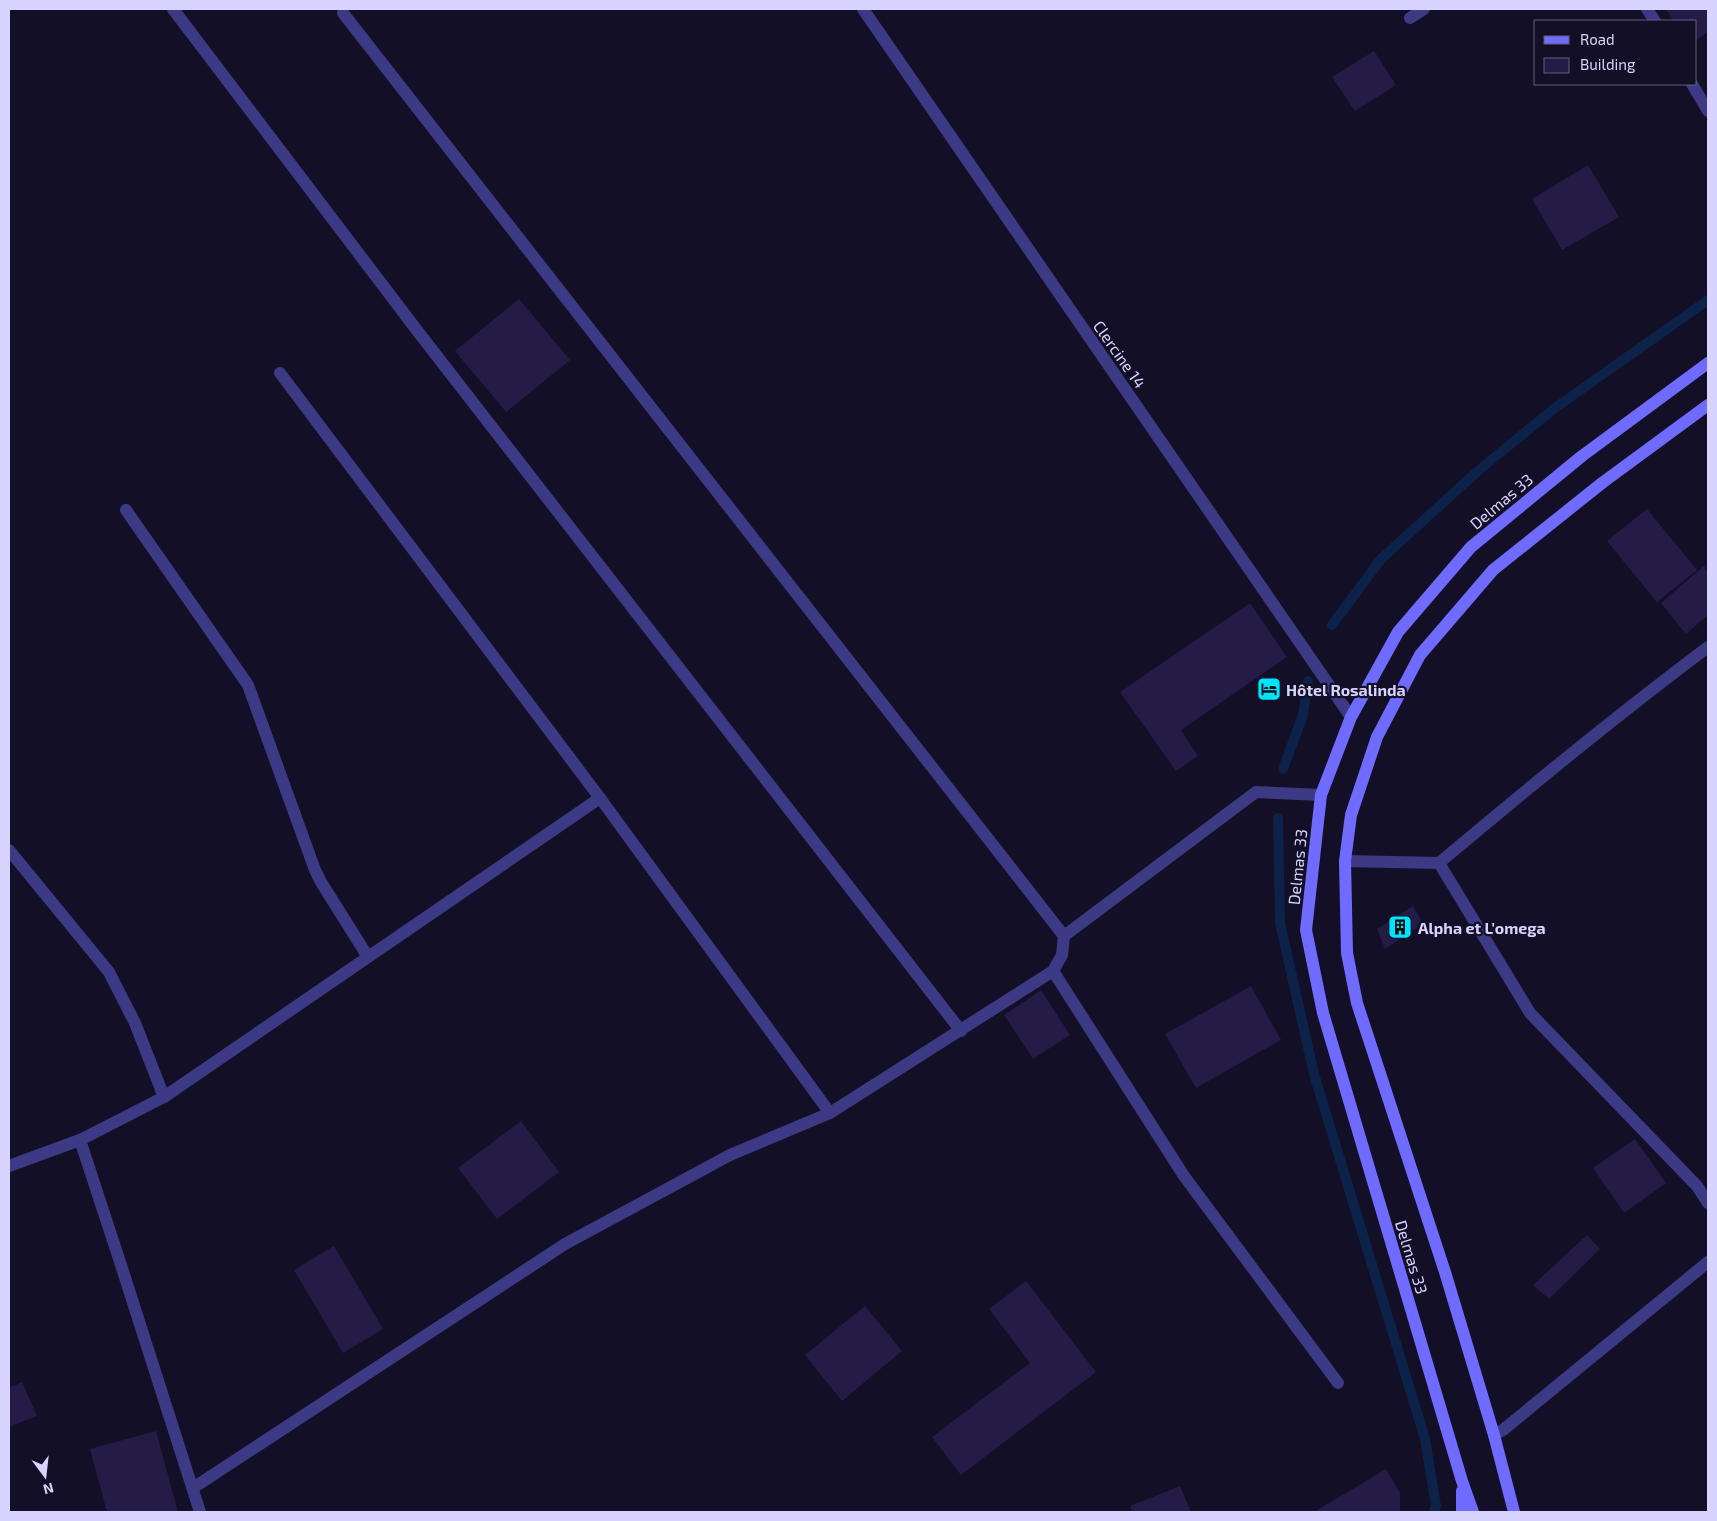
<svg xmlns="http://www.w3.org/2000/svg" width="1717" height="1521" viewBox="0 0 1717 1521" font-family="'Exo 2',sans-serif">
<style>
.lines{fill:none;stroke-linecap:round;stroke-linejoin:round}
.stream{stroke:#0c2248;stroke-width:10}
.building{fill:#241b47}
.service{stroke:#3d3a85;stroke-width:12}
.minor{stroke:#3d3a85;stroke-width:12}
.secondary{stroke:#6f6bff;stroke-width:12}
.labels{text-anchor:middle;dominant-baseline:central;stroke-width:4.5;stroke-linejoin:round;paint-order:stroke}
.street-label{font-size:16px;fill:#d9d4ff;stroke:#130f26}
.poi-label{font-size:16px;font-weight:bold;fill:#d9d4ff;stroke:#130f26;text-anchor:start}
</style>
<rect width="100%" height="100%" fill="#130f26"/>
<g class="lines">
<!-- stream -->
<g class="stream">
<path d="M1332,625L1381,559L1479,470L1555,408L1708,300"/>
<path d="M1283,769L1303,715L1308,681"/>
<path d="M1278,818L1280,923L1314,1074L1425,1439L1436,1506L1434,1512"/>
</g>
</g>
<!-- building -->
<g class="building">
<path d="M1666,9H1707L1708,11V32L1696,40V21H1674Z"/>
<path d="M1374,51L1396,85L1355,111L1332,77Z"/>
<path d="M1588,165L1619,217L1562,250L1532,199Z"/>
<path d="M519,299L570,360L506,412L455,351Z"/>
<path d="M1647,509L1697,570L1657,602L1607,541Z"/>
<path d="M1704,566L1708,572V615L1686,634L1661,603Z"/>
<path d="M1250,603L1287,657L1181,730L1198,756L1176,771L1120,692Z"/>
<path d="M1413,906L1423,924L1385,949L1377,929Z"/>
<path d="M1251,986L1281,1040L1196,1088L1165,1034Z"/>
<path d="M1041,990L1070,1035L1033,1059L1004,1015Z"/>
<path d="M521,1121L559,1172L497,1219L458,1168Z"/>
<path d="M1635,1139L1666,1183L1624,1213L1593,1168Z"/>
<path d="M1587,1235L1600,1249L1549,1299L1533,1285Z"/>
<path d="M334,1246L383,1329L343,1353L294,1270Z"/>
<path d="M1026,1281L1096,1372L961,1475L932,1437L1030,1363L989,1309Z"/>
<path d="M865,1306L902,1351L842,1401L805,1355Z"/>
<path d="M22,1382L37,1416L9,1427V1388Z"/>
<path d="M156,1431L178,1512H107L90,1449Z"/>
<path d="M1386,1469L1400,1493V1512H1314Z"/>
<path d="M1180,1486L1191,1512H1132L1130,1506Z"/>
</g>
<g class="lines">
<!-- service -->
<g class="service">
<path d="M1647,9L1655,21"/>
<path d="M1410,18L1424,9"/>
<path d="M1692,84L1708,111"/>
</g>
<!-- minor -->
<g class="minor">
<path d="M173,9L419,333L961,1031"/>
<path d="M863,9L1351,717"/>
<path d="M280,373L600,798L830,1113"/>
<path d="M126,510L248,685L315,870L321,882L368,957"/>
<path d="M9,850L109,972L135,1023L164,1097"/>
<path d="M1345,861L1439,863C1527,789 1616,716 1708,647"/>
<path d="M1439,863L1530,1013L1697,1186L1708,1203"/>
<path d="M1064,936L1256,792L1321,795"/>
<path d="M1053,971L1184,1176L1338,1383"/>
<path d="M80,1140L121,1265L200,1512"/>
<path d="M9,1166L80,1140L164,1097L600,798"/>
<path d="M1494,1435L1503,1430L1708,1262"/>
<path d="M193,1488L565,1244L730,1155L830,1113L1053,971L1062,955L1064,936L343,13"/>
</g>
<!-- secondary -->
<g class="secondary">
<path d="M1462,1491V1512"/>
<path d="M1473,1512L1462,1481L1323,1013L1306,930L1321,795L1351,717L1398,632L1471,547L1582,456L1708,363"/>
<path d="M1514,1512L1494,1435L1445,1272L1357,1003L1347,953L1345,861L1351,815L1377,737L1420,655L1493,570L1602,483L1708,405"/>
</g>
</g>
<!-- icons -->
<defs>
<g id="hotel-square" transform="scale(1.25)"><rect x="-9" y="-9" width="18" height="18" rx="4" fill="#00e5ff" stroke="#130f26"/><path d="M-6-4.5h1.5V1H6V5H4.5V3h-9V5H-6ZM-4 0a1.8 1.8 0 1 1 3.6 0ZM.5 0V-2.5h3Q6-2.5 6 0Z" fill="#111"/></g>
<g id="building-square" transform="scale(1.25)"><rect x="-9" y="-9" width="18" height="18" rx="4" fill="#00e5ff" stroke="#130f26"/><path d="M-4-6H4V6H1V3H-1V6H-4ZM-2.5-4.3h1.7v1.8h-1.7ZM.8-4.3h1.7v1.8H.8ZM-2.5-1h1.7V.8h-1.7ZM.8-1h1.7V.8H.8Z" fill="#111"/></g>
</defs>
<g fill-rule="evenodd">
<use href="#hotel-square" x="1269" y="689"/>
<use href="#building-square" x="1400" y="927"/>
</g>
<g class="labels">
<!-- street labels -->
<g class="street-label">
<text transform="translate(1120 354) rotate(55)">Clercine 14</text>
<text transform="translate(1501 501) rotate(-40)">Delmas 33</text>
<text transform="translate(1297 867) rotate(-84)">Delmas 33</text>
<text transform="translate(1412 1257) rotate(73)">Delmas 33</text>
</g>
<!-- poi labels -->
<g class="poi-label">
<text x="1286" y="689">Hôtel Rosalinda</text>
<text x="1418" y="927">Alpha et L'omega</text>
</g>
</g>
<!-- border -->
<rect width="1717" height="1521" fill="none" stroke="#d9d4ff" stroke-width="20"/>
<!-- legend -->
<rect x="1534" y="20" width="162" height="65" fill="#130f26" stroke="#625e7d"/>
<rect x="1544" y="36" width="25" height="8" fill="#6f6bff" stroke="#625e7d"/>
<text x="1580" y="45" font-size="15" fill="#d9d4ff">Road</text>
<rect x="1544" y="58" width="25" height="15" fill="#241b47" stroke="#625e7d"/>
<text x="1580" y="70" font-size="15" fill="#d9d4ff">Building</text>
<!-- north arrow -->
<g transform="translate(45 1476) rotate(165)" stroke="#130f26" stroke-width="4" paint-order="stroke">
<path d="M0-4L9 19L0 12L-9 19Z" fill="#d9d4ff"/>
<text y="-8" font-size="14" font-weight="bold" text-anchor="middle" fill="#d9d4ff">N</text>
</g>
</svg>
